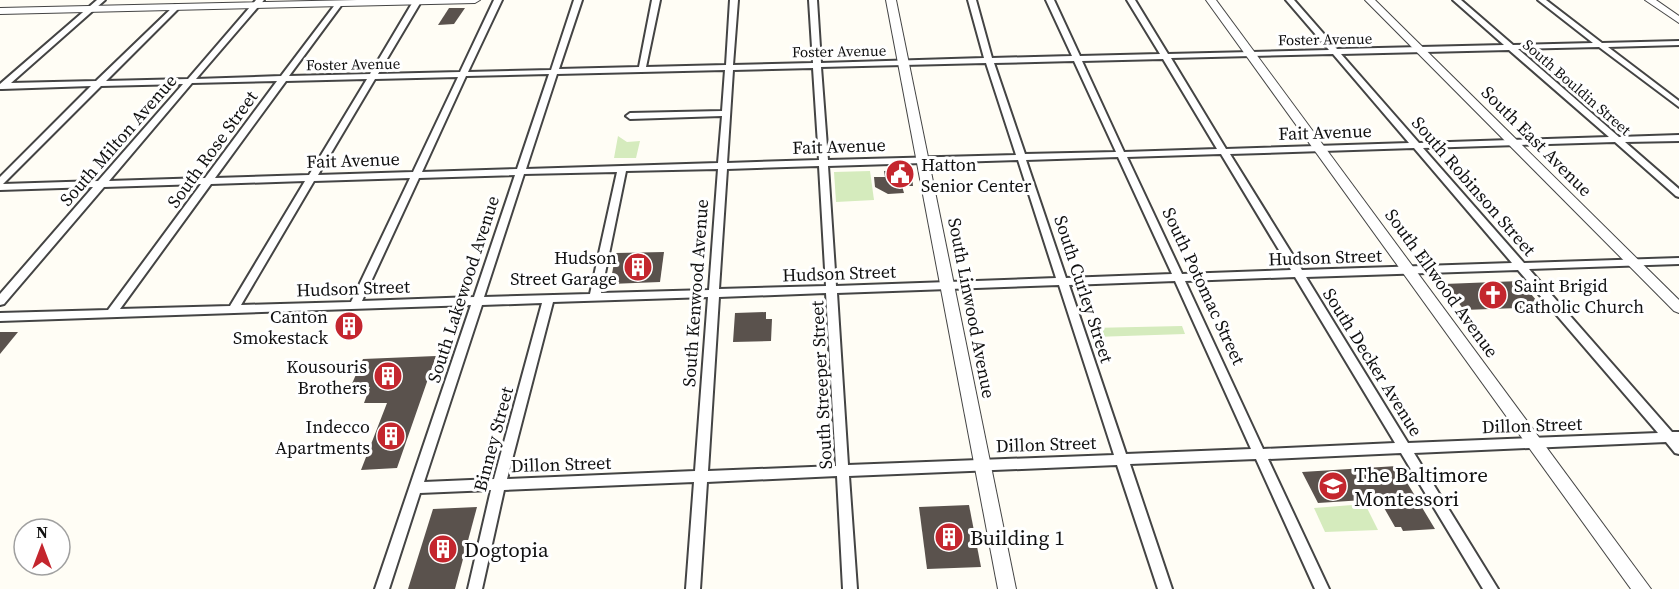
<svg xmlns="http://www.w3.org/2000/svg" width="1679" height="589" viewBox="0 0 1679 589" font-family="'Source Serif 4',serif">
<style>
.green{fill:#d5ebbd}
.building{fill:#5a524d}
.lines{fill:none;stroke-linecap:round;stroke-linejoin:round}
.minor-casing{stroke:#444;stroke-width:4}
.tertiary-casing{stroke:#444;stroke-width:2}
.minor{fill:#fff;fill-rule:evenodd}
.tertiary{fill:#fff;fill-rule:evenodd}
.labels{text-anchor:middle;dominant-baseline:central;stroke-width:6;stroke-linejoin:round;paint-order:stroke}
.far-street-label{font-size:15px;fill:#111;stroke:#fff}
.street-label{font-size:18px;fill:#111;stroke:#fff}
.poi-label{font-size:18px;fill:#111;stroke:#fff;text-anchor:end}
.near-poi-label{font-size:21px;fill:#111;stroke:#fff;text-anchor:start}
</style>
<rect width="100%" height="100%" fill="#fffdf5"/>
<!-- green -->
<g class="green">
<path d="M618,136L627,142L640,141L636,158H614Z"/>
<path d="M870,171L874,200L836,202L834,172Z"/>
<path d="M1182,326L1185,334L1094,337L1091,328Z"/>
<path d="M1365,504L1378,530L1325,532L1314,508Z"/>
</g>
<!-- building -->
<g class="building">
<path d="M449,8H465L454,24L438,25Z"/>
<path d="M900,170L912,176L913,186H902L904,193L888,194L875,187L874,177H885L884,171Z"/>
<path d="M664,252L660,282L610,284L616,253Z"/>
<path d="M1520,281L1542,307H1539L1544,312L1522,313L1518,308L1464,310L1444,284Z"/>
<path d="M766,312V319H772L771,341L733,342L735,313Z"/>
<path d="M0,332H18L0,354Z"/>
<path d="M436,356L397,468L361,470L387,403H364L370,387L350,388L363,359Z"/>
<path d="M1397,466L1435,529L1403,531L1401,527H1395L1379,499L1318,503L1302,472Z"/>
<path d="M969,505L981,567L927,569L919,507Z"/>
<path d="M477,507L455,589H408L433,509Z"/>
</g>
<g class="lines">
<!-- minor casing -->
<g class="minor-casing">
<path id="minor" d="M97,0H105L11,83L96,81L175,5L179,7L178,9L106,81L188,79L256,0H264L196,79L281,76L337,2L339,1L343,3L289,76L370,74L414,0H422L378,74L460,72L494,0H502L468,72L551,70L574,0H582L559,69L639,67L652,0H660L646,67L726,65L730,0H738L733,65L813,63L809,0H817L821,63L984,58L968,0H976L992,58L1072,56L1046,0H1054L1080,56L1160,54L1127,0H1135L1168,54L1329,50L1286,0H1294L1337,49L1504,45L1453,0H1461L1513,45L1593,43L1538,0H1546L1602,43L1679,41V45L1608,47L1679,101V107L1599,47L1518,49L1619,137L1679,135V141L1625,142L1679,189V197L1676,196L1615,142L1423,148L1524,263L1679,258V264L1529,269L1672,432H1679V454L1675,453L1666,442L1414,453L1498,589H1483L1401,453L1268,459L1329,589H1315L1256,459L1130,464L1172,589H1158L1117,465L849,476L857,589H843L837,476L707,482L700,589H686L694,482L504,490L482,589H468L491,490L420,493L389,589H375L471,305L0,321V313L108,310L201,184L104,187L4,304L0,305V294L93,187L0,190V177L91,86L2,89H0V84ZM1509,50L1609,137L1419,143L1341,54ZM1333,54L1409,143L1226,149L1171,58ZM1163,59L1217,149L1124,152L1082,61ZM1074,61L1116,152L1025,154L994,63ZM986,63L1016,155L828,160L821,67ZM813,68L819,160L727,163L733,70ZM725,70L722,111L630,113L626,116L630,119L722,116L718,163L526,169L557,74ZM549,74L517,169L422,172L466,76ZM458,77L413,172L318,175L375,79ZM367,79L309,175L215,178L286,81ZM277,81L205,178L109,181L192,83ZM183,84L98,181L3,184L101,86ZM1414,148L1512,263L1302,270L1230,154ZM1221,154L1291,270L1182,274L1127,157ZM1118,157L1172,274L1066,278L1026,160ZM1018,160L1056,278L836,286L828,166ZM819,166L826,286L719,289L727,169ZM718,169L709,290L601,293L626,171ZM617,172L590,294L484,297L524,174ZM515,175L474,297L362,301L419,178ZM410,178L351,302L241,305L314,181ZM305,181L230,306L120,309L211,184ZM1518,270L1658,433L1408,443L1306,277ZM1295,277L1395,443L1263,449L1185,281ZM1175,281L1251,449L1126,454L1069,285ZM1059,285L1114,455L848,465L837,293ZM826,293L836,466L708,471L719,297ZM708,297L695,471L507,479L553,302ZM542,303L494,479L424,482L482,305Z"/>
</g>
<!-- tertiary casing -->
<g class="tertiary-casing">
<g id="tertiary">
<path d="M357,0H480L475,3L0,14V8Z"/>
<path d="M886,0H896L1016,589H998Z"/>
<path d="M1206,0H1216L1651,589H1631Z"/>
<path d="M1365,0H1375L1679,300V313L1674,311Z"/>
<path d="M1645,0H1656L1679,16V23Z"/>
</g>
</g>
<!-- minor -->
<use href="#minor" class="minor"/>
<!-- tertiary -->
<use href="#tertiary" class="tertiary"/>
</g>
<!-- icons -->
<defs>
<g id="civic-disc" transform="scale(1.5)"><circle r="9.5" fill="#c4262e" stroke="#fff"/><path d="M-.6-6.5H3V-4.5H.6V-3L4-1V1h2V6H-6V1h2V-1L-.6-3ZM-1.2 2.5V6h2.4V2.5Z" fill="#fff"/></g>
<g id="building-disc" transform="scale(1.5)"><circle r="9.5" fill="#c4262e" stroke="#fff"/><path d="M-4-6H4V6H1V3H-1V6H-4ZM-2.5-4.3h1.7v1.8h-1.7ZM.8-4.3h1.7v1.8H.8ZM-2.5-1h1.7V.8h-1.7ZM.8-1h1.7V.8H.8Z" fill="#fff"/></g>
<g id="church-disc" transform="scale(1.5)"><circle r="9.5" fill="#c4262e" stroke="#fff"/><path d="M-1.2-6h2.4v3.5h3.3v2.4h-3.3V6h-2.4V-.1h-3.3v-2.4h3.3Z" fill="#fff"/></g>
<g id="school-disc" transform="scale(1.5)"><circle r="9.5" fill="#c4262e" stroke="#fff"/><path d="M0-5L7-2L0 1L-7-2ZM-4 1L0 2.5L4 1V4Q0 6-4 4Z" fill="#fff"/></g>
</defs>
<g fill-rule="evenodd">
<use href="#civic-disc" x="900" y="174"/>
<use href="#building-disc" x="638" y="267"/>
<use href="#church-disc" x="1493" y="295"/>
<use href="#building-disc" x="349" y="326"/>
<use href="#building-disc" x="388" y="376"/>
<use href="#building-disc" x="391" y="436"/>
<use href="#school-disc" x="1333" y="486"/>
<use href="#building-disc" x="949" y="537"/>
<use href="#building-disc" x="443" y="549"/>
</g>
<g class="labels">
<!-- far-street labels -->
<g class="far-street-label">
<text transform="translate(1325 39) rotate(-1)">Foster Avenue</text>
<text transform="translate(839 51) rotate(-1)">Foster Avenue</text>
<text transform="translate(353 64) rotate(-1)">Foster Avenue</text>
<text transform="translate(1577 87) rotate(41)">South Bouldin Street</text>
</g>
<!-- street labels -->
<g class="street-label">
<text transform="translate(1325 132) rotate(-2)">Fait Avenue</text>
<text transform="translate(118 140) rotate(-49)">South Milton Avenue</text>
<text transform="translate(1537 141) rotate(45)">South East Avenue</text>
<text transform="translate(839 146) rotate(-2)">Fait Avenue</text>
<text transform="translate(212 149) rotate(-54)">South Rose Street</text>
<text transform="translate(353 160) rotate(-2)">Fait Avenue</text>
<text transform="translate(1474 186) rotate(49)">South Robinson Street</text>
<text transform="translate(1325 257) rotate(-2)">Hudson Street</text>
<text transform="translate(839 273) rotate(-2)">Hudson Street</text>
<text transform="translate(1442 283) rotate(54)">South Ellwood Avenue</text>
<text transform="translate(1204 286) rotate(65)">South Potomac Street</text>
<text transform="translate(353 288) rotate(-2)">Hudson Street</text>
<text transform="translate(463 289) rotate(-72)">South Lakewood Avenue</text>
<text transform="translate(1084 289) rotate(72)">South Curley Street</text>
<text transform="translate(695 293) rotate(-86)">South Kenwood Avenue</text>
<text transform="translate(972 308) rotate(79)">South Linwood Avenue</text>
<text transform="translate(1373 362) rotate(58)">South Decker Avenue</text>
<text transform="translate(821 385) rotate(-93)">South Streeper Street</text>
<text transform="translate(1532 425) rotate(-2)">Dillon Street</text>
<text transform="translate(493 439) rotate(-75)">Binney Street</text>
<text transform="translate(1046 444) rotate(-2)">Dillon Street</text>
<text transform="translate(561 464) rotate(-2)">Dillon Street</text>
</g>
<!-- poi labels -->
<g class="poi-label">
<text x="921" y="164" text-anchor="start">Hatton<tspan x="921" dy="21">Senior Center</tspan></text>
<text x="617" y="257">Hudson<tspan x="617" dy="21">Street Garage</tspan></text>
<text x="1514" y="285" text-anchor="start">Saint Brigid<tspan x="1514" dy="21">Catholic Church</tspan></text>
<text x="328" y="316">Canton<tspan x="328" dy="21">Smokestack</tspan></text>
<text x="367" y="366">Kousouris<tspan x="367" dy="21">Brothers</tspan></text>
<text x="370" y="426">Indecco<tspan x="370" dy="21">Apartments</tspan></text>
</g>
<!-- near-poi labels -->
<g class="near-poi-label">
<text x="1354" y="474">The Baltimore<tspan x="1354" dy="24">Montessori</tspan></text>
<text x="970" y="537">Building 1</text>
<text x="464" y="549">Dogtopia</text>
</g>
</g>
<!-- north arrow -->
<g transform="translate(42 547)"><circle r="28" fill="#ffffff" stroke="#a0a0a0" stroke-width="1.5"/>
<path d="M0-4.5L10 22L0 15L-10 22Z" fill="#c4262e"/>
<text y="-9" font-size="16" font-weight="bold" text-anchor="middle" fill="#111111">N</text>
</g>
</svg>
